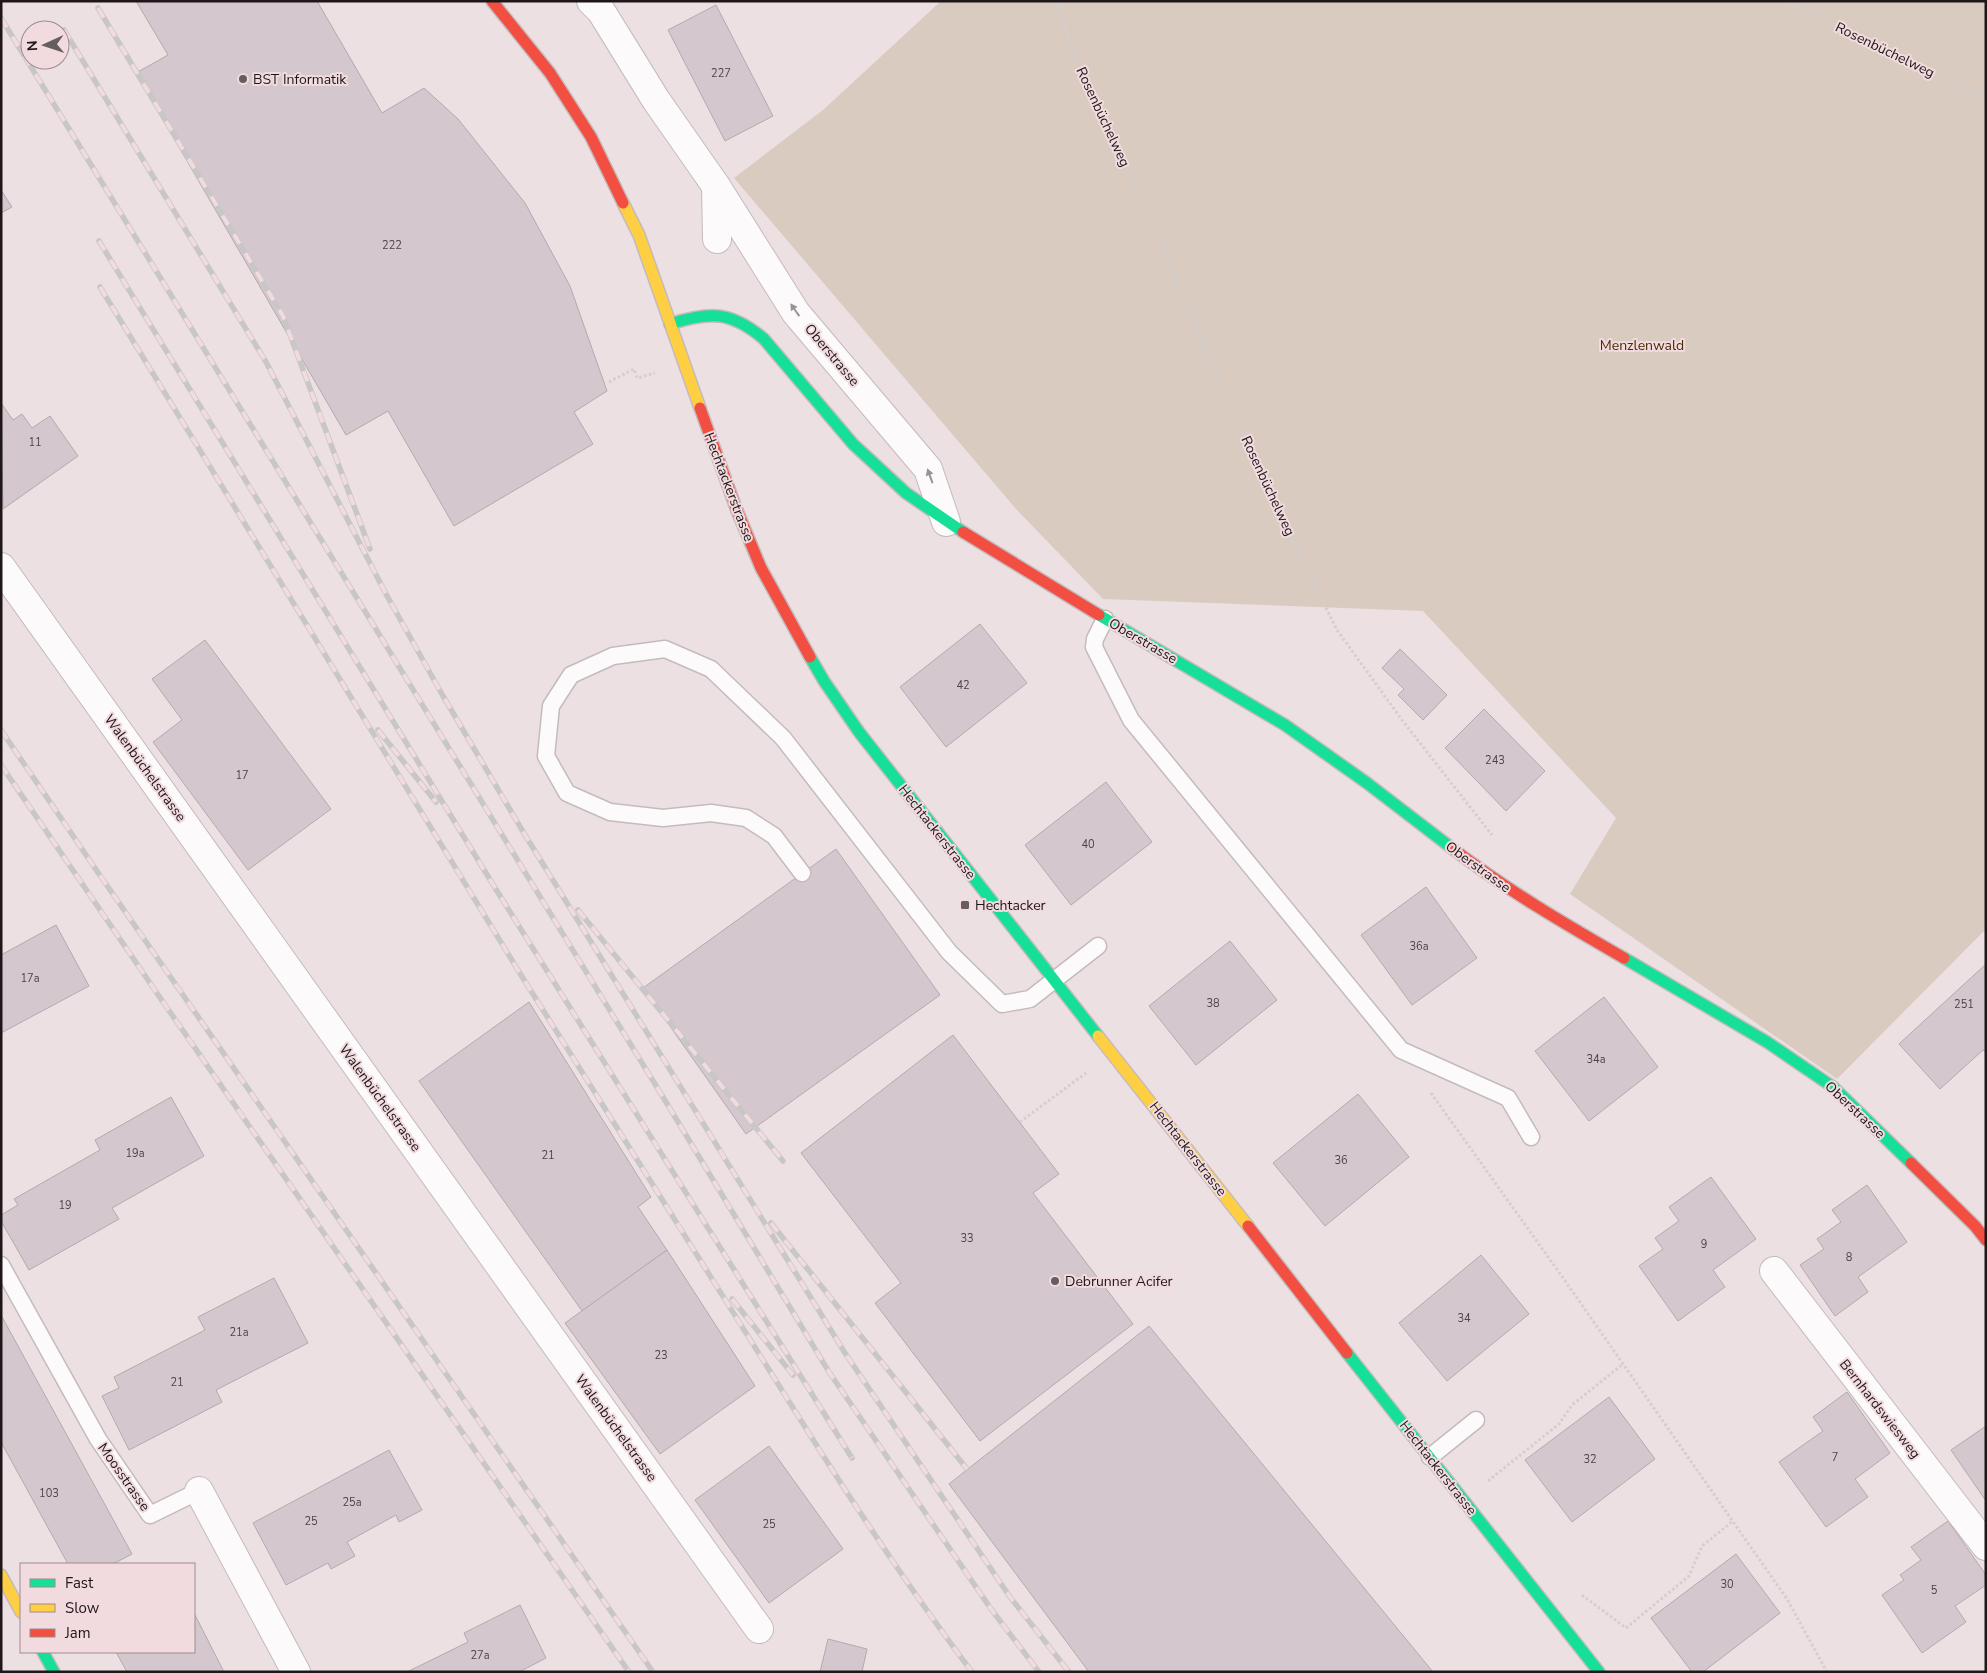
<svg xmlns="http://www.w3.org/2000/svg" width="1987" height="1673" viewBox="0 0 1987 1673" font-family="'Nunito Sans',sans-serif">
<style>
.green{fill:#dacbc0}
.building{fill:#d4c8ce;stroke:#b2aaad}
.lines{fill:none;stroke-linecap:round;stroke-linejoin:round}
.lane-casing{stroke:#c4bbbd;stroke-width:19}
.street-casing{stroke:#c4bbbd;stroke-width:30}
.fast-casing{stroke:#c4bbbd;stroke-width:14}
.slow-casing{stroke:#c4bbbd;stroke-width:14}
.jam-casing{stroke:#c4bbbd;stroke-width:14}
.path{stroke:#d2cfcf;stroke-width:3;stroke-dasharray:2.5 2.5;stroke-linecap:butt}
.lane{stroke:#fcfafb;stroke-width:16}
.street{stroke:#fcfafb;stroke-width:28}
.fast{stroke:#16e098;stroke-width:11}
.slow{stroke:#ffcf43;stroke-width:11}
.jam{stroke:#f24e42;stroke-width:11}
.rail-casing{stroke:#c9c6c7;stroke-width:5.5}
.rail{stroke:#f1dbdf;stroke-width:4;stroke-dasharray:11;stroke-linecap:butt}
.oneway{fill:#989395}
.poi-dot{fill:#665d5f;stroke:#f1dbdf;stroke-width:2}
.labels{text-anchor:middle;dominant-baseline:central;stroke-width:4;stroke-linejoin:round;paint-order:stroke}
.number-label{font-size:11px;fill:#4c4446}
.street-label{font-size:14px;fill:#1e1618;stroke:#f1dbdf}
.poi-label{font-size:14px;fill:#1e1618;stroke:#f1dbdf;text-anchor:start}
.park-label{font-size:14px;fill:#492b01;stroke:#f1dbdf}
</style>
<rect width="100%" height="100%" fill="#ece0e2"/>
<!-- green -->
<path class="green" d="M941,1H1986V929L1837,1079L1570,894L1616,818L1423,611L1103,599L1016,509L734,178L823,110Z"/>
<!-- building -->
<g class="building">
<path d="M136,1H317L382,113L424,88L458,119L525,203L570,286L607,391L574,412L593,444L454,526L388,411L346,435L136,73L168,55Z"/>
<path d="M716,5L773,116L725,141L668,30Z"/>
<path d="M1,190L12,207L1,213Z"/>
<path d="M1,403L13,420L22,414L32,428L50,416L78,456L3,509Z"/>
<path d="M980,624L1027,683L946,747L900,687Z"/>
<path d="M205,640L331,809L248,870L153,742L182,720L152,679Z"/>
<path d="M1400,649L1447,695L1423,720L1398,695L1404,689L1382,668Z"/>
<path d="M1484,709L1545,771L1506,811L1445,748Z"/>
<path d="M1106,782L1152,842L1071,905L1025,845Z"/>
<path d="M836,849L940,995L746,1134L643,988Z"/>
<path d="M1426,887L1477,958L1412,1005L1361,935Z"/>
<path d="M56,925L89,986L1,1033V955Z"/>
<path d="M1230,941L1277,1000L1196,1065L1149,1006Z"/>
<path d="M1986,964V1052L1983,1050L1940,1089L1899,1044Z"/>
<path d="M1604,997L1658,1067L1589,1121L1535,1051Z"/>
<path d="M529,1002L651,1197L638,1207L667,1250L582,1311L419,1081Z"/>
<path d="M953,1035L1059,1174L1033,1193L1133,1324L980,1441L875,1303L901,1283L801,1153Z"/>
<path d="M1358,1094L1409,1157L1325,1226L1273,1163Z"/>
<path d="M171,1097L204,1156L112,1208L119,1219L29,1270L1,1221V1215L18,1205L14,1199L100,1150L95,1140Z"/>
<path d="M1711,1177L1756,1239L1713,1270L1725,1287L1678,1321L1639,1266L1663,1249L1655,1238L1679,1221L1669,1207Z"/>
<path d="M1867,1185L1907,1242L1858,1277L1868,1292L1835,1316L1800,1265L1824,1249L1817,1239L1841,1222L1832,1210Z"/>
<path d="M667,1250L755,1386L660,1454L565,1323Z"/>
<path d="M1481,1255L1529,1314L1447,1381L1399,1323Z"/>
<path d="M274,1278L308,1343L216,1390L222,1402L129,1450L102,1396L119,1388L114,1377L205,1330L198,1317Z"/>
<path d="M1,1315L132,1554L113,1564H68L1,1442Z"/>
<path d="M1149,1326L1433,1672H1089L949,1484Z"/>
<path d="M1847,1392L1890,1453L1855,1479L1868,1497L1826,1527L1779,1462L1823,1431L1813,1417Z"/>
<path d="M1609,1397L1655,1459L1572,1522L1525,1460Z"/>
<path d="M1986,1426V1501L1951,1450Z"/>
<path d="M769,1446L843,1549L769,1603L695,1500Z"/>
<path d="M389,1450L422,1510L399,1522L396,1515L347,1542L355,1556L331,1569L328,1563L286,1585L253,1523Z"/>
<path d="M1948,1521L1986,1575V1585L1955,1606L1966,1622L1922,1653L1882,1595L1904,1580L1900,1575L1921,1560L1911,1547Z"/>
<path d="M1736,1554L1780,1613L1703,1672H1692L1651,1618Z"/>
<path d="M520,1605L546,1658L519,1672H407L468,1642L464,1633Z"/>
<path d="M194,1613L224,1672H127L116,1652H194Z"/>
<path d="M828,1639L867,1649L862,1672H820Z"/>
</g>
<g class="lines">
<!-- lane casing -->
<g class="lane-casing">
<g id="lane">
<path d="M1105,619L1095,639L1094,647L1131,720L1401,1050L1508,1098L1531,1137"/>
<path d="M802,873L774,836L746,818L711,813L663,818L610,812L567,793L546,756L551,706L571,675L613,656L665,649L711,669L783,738L949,952L1002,1004L1030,999L1098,946"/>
<path d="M1,1265L98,1439L150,1515L199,1491"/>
<path d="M1430,1457L1476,1420"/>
</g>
</g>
<!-- street casing -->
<g class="street-casing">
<g id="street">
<path d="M591,1L601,11L656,100L716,186L796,313L928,469L946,522"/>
<path d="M716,186L717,239"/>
<path d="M1,567L759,1629"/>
<path d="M1774,1271L1986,1546"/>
<path d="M199,1491L296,1672"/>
</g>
</g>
<!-- fast casing -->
<g class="fast-casing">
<g id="fast">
<path d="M670,324C710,311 731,311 764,339L853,444L906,493L963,532"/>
<path d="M1099,615L1285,725L1367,783L1453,849"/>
<path d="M810,657L824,681L859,732L1098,1036"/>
<path d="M1624,958L1767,1042L1833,1087L1911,1163"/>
<path d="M1347,1353L1599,1672"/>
<path d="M43,1652L54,1672"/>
</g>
</g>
<!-- slow casing -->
<g class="slow-casing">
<g id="slow">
<path d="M623,203L639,235L700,408"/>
<path d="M1098,1036L1248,1226"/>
<path d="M1,1575L21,1612"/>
</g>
</g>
<!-- jam casing -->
<g class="jam-casing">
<g id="jam">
<path d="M492,1L550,73L591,137L623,203"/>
<path d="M700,408L736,508L761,568L810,657"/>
<path d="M963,532L1099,615"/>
<path d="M1453,849C1507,890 1565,924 1624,958"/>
<path d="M1911,1163L1975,1226L1986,1240"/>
<path d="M1248,1226L1347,1353"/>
</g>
</g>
<!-- path -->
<g class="path">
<path d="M1055,1L1085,82L1152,219L1197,332L1279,513L1337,630L1402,720L1492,835"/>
<path d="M1785,1L1986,99"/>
<path d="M609,382L634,369L637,378L655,373"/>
<path d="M1431,1093L1561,1275L1787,1599L1827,1672"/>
<path d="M1020,1122L1086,1073"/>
<path d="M1488,1481L1559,1424L1572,1405L1623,1364"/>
<path d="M1582,1595L1626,1628L1689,1576L1702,1546L1733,1521"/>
</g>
<!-- lane -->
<use href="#lane" class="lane"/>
<!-- street -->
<use href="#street" class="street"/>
<!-- fast -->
<use href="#fast" class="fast"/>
<!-- slow -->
<use href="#slow" class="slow"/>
<!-- jam -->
<use href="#jam" class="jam"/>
<!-- rail casing -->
<g class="rail-casing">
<g id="rail">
<path d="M98,8L283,316L370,549"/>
<path d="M1,18L666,1102L829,1372L991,1609L1039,1672"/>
<path d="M64,30L266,362L386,594L443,696L525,835L845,1353L1010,1597L1069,1672"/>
<path d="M99,241L497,891L852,1458"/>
<path d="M100,287L521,975L817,1446C866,1523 917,1599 972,1672"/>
<path d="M1,730L99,874L653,1672"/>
<path d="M378,730L436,802"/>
<path d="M1,765L163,1002L629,1672"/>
<path d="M578,910L783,1161"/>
<path d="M771,1223L967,1469"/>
<path d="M732,1299L793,1375"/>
</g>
</g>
<!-- rail -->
<use href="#rail" class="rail"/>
</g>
<!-- one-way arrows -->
<defs><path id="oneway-solid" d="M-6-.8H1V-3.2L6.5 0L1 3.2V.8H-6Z" transform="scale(1.25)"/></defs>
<g class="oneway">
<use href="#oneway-solid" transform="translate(795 310) rotate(-125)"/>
<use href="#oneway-solid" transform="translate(930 476) rotate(-110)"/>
</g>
<!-- markers -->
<g class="poi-dot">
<circle cx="243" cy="79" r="5"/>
<rect x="960" y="900" width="10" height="10" rx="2.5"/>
<circle cx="1055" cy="1281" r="5"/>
</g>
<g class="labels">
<!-- number labels -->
<g class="number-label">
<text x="721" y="73">227</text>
<text x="392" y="245">222</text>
<text x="35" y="442">11</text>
<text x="963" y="685">42</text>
<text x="1495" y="760">243</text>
<text x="242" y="775">17</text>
<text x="1088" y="844">40</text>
<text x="1419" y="946">36a</text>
<text x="30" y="978">17a</text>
<text x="1213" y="1003">38</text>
<text x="1964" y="1004">251</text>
<text x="1596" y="1059">34a</text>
<text x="135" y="1153">19a</text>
<text x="548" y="1155">21</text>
<text x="1341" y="1160">36</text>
<text x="65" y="1205">19</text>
<text x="967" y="1238">33</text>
<text x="1704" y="1244">9</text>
<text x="1849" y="1257">8</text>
<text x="1464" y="1318">34</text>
<text x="239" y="1332">21a</text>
<text x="661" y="1355">23</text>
<text x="177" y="1382">21</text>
<text x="1835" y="1457">7</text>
<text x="1590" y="1459">32</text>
<text x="49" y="1493">103</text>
<text x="352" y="1502">25a</text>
<text x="311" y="1521">25</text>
<text x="769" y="1524">25</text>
<text x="1727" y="1584">30</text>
<text x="1934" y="1590">5</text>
<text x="480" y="1655">27a</text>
</g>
<!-- street labels -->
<g class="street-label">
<text transform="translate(1885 50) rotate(26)">Rosenbüchelweg</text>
<text transform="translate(1103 117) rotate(65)">Rosenbüchelweg</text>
<text transform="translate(832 355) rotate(50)">Oberstrasse</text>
<text transform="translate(1268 486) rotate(65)">Rosenbüchelweg</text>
<text transform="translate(729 487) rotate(69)">Hechtackerstrasse</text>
<text transform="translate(1143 641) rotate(30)">Oberstrasse</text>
<text transform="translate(145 768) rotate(54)">Walenbüchelstrasse</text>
<text transform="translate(937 832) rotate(52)">Hechtackerstrasse</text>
<text transform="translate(1478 867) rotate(36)">Oberstrasse</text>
<text transform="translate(380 1098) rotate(54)">Walenbüchelstrasse</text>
<text transform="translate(1855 1110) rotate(43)">Oberstrasse</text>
<text transform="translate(1188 1149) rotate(52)">Hechtackerstrasse</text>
<text transform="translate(1880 1409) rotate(52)">Bernhardswiesweg</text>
<text transform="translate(616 1428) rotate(54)">Walenbüchelstrasse</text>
<text transform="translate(1438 1468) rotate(52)">Hechtackerstrasse</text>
<text transform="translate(124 1477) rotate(55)">Moosstrasse</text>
</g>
<!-- poi labels -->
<g class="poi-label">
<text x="253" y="79">BST Informatik</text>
<text x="975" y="905">Hechtacker</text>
<text x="1065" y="1281">Debrunner Acifer</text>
</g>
<!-- park labels -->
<g class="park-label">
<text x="1642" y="345">Menzlenwald</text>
</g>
</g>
<!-- border -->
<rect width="1987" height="1673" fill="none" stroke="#1e1618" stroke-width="5"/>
<!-- legend -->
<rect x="20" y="1563" width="175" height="90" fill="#f1dbdf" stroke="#9d8c8f"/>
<rect x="30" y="1579" width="25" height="8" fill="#16e098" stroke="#9d8c8f"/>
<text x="65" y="1588" font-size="15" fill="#1e1618">Fast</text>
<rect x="30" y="1604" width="25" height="8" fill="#ffcf43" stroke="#9d8c8f"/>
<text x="65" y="1613" font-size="15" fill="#1e1618">Slow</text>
<rect x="30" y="1629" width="25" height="8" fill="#f24e42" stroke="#9d8c8f"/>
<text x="65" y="1638" font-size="15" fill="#1e1618">Jam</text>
<!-- north arrow -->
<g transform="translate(45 45) rotate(267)"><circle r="24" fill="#f1dbdf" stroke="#9d8c8f"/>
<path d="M0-4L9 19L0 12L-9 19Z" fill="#665d5f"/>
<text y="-8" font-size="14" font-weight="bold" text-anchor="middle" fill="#1e1618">N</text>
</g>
</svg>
